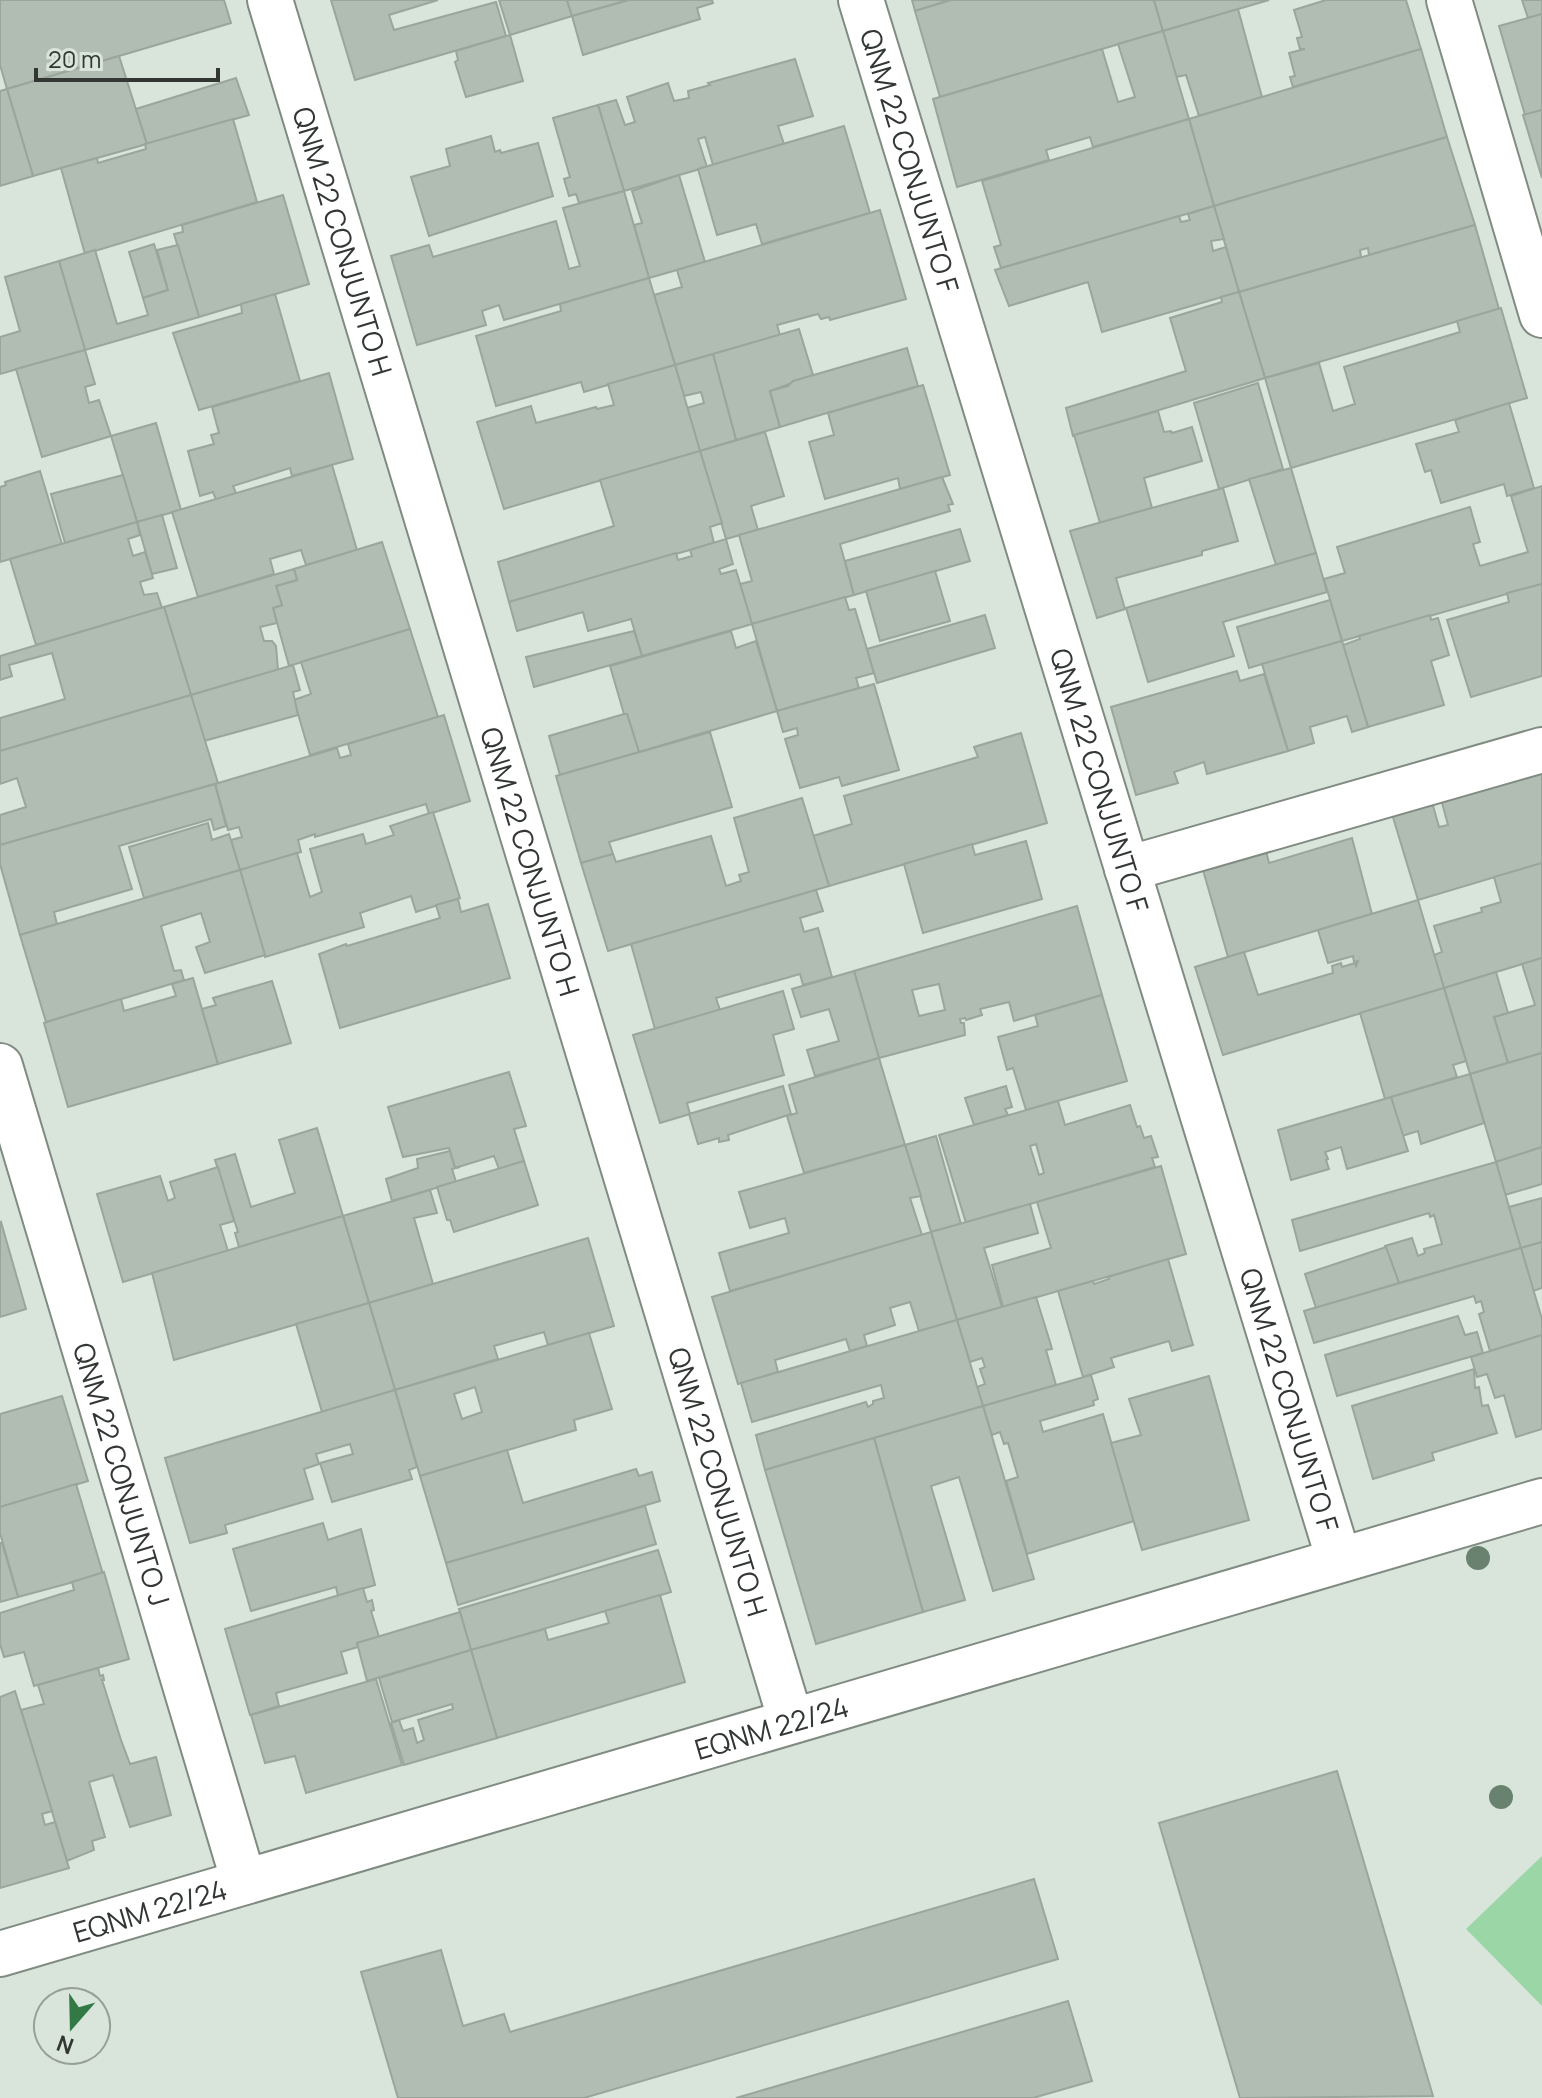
<svg xmlns="http://www.w3.org/2000/svg" width="1542" height="2098" viewBox="0 0 1542 2098" font-family="Manrope,sans-serif">
<style>
.green{fill:#9ad6a6}
.building{fill:#b1bdb3;stroke:#9aa59b;stroke-width:2;fill-rule:evenodd}
.lines{fill:none;stroke-linecap:round;stroke-linejoin:round}
.minor-casing{stroke:#808b81;stroke-width:48}
.minor{stroke:#fff;stroke-width:44}
.tree{fill:#698270}
.labels{text-anchor:middle;dominant-baseline:central;stroke-width:8;stroke-linejoin:round;paint-order:stroke}
.street-label{font-size:28px;fill:#323733;stroke:#d9e5db}
</style>
<rect width="100%" height="100%" fill="#d9e5db"/>
<!-- green -->
<path class="green" d="M1542,1856V2006L1466,1929Z"/>
<!-- building -->
<g class="building">
<path d="M0,0H224L231,23L7,89L0,65Z"/>
<path d="M331,0H438L389,15L394,30L496,2L506,36L355,80Z"/>
<path d="M499,0H567L572,16L510,35Z"/>
<path d="M567,0H629L572,16Z"/>
<path d="M629,0H712L713,3L697,8L700,19L583,55L572,16Z"/>
<path d="M912,0H946L947,1L915,11Z"/>
<path d="M951,0H1154L1163,31L940,97L915,11Z"/>
<path d="M1154,0H1269L1163,31Z"/>
<path d="M1326,0H1406L1421,49L1293,87L1290,77L1295,76L1289,53L1305,49H1300L1297,38L1302,37L1294,10Z"/>
<path d="M1522,0H1542V14L1528,18Z"/>
<path d="M1238,9L1262,97L1199,116L1186,75L1176,77L1163,31Z"/>
<path d="M1542,14V110L1525,115L1499,26Z"/>
<path d="M1163,31L1189,119L1093,147L1090,137L1046,150L1049,160L957,187L933,99L1102,49L1118,102L1135,97L1118,44Z"/>
<path d="M510,35L523,81L466,97L455,62L458,60L456,51Z"/>
<path d="M1421,49L1447,137L1214,206L1189,119Z"/>
<path d="M119,56L147,144L33,176L7,89Z"/>
<path d="M795,59L813,116L778,126L784,144L713,165L705,137L698,139L707,167L624,191L598,105L616,100L625,125L635,122L627,97L668,83L674,101L689,98L688,91L710,85L708,83Z"/>
<path d="M236,78L249,115L147,144L136,109Z"/>
<path d="M7,89L33,176L0,186V91Z"/>
<path d="M598,105L624,191L579,203L576,194L569,196L564,179L570,177L553,118Z"/>
<path d="M1542,110V178L1523,115Z"/>
<path d="M233,119L257,202L85,254L61,168L97,158L98,163L146,149L145,144Z"/>
<path d="M1189,119L1214,206L1001,268L994,247L1001,245L982,181Z"/>
<path d="M844,126L870,213L762,244L756,224L717,235L698,169Z"/>
<path d="M491,136L495,152L500,150L501,153L538,143L553,196L429,236L411,177L450,166L446,149Z"/>
<path d="M1447,137L1475,225L1369,255L1368,248L1360,250L1361,257L1239,292L1214,206Z"/>
<path d="M679,175L705,262L649,278L634,225L642,223L632,191Z"/>
<path d="M624,191L649,278L504,320L499,305L482,311L486,325L417,345L391,256L429,245L433,257L556,221L569,269L580,266L563,208Z"/>
<path d="M283,195L309,284L199,317L174,234L183,232L182,225Z"/>
<path d="M1214,206L1224,239L1211,241L1213,251L1226,247L1239,292L1102,332L1088,282L1009,306L995,270L1179,216L1181,222L1190,220L1188,214Z"/>
<path d="M880,210L906,299L830,320L829,317L821,319L818,314L777,325L780,335L675,365L654,295L682,287L677,270Z"/>
<path d="M1475,225L1499,309L1265,378L1239,292Z"/>
<path d="M154,244L168,290L143,298L129,252Z"/>
<path d="M178,245L199,317L85,350L59,261L95,250L117,324L148,315L143,298L168,290L157,250Z"/>
<path d="M59,261L85,350L0,374V337L20,331L5,277Z"/>
<path d="M649,278L675,365L584,392L581,382L496,406L476,336L561,311L560,304Z"/>
<path d="M1239,292L1265,378L1073,436L1066,408L1186,371L1170,318L1222,302L1221,297Z"/>
<path d="M275,294L300,381L199,410L173,333L242,313L241,304Z"/>
<path d="M1501,308L1527,398L1291,468L1265,378L1319,363L1333,411L1355,404L1344,367L1460,332L1457,321Z"/>
<path d="M799,329L813,375L770,391L780,427L736,440L713,354Z"/>
<path d="M907,348L918,386L780,427L770,391L788,386L793,381Z"/>
<path d="M85,350L95,384L85,387L89,403L99,400L111,436L42,457L16,369Z"/>
<path d="M713,354L736,440L700,451L687,408L704,403L701,392L684,396L675,365Z"/>
<path d="M675,365L700,451L504,509L477,422L531,406L536,423L596,407L597,409L614,405L608,384Z"/>
<path d="M329,373L353,459L292,476L290,468L233,486L236,493L216,500L213,492L200,496L188,451L214,444L211,435L219,433L212,407Z"/>
<path d="M1258,383L1283,469L1219,489L1194,403Z"/>
<path d="M923,385L950,475L900,489L898,478L825,499L809,442L834,435L828,413Z"/>
<path d="M1509,403L1534,488L1507,496L1504,484L1441,503L1431,470L1425,472L1416,444L1459,432L1455,420Z"/>
<path d="M1158,411L1164,432L1171,431L1172,433L1192,427L1202,461L1144,478L1152,508L1100,523L1074,435Z"/>
<path d="M156,423L181,510L137,522L111,436Z"/>
<path d="M765,432L784,496L751,506L758,530L726,539L700,451Z"/>
<path d="M700,451L722,523L710,527L714,543L509,602L498,562L614,526L600,480Z"/>
<path d="M332,465L357,550L306,565L301,550L270,559L274,574L198,597L172,512Z"/>
<path d="M1291,468L1316,553L1276,565L1249,479Z"/>
<path d="M40,471L62,544L0,562V487L6,485L5,482Z"/>
<path d="M123,475L137,522L65,543L51,494Z"/>
<path d="M942,477L953,504L948,505L950,511L840,544L854,595L752,624L740,584L752,581L739,535Z"/>
<path d="M1542,486V584L1342,641L1324,579L1345,573L1337,547L1470,507L1480,542L1473,544L1480,566L1528,552L1511,496Z"/>
<path d="M1223,488L1238,541L1202,551V555L1116,578L1125,609L1097,618L1070,531Z"/>
<path d="M162,515L177,568L152,574L137,522Z"/>
<path d="M137,522L140,535L128,539L133,556L145,552L153,578L140,582L144,595L157,593L162,608L36,645L10,559Z"/>
<path d="M960,529L970,561L854,595L845,561Z"/>
<path d="M726,539L733,564L719,569L721,574L736,570L752,624L642,656L631,619L588,631L583,612L517,631L509,602L676,553L678,560L692,556L690,550Z"/>
<path d="M382,542L410,629L289,666L273,608L282,605L276,586L297,580L294,569Z"/>
<path d="M1316,553L1327,592L1223,622L1234,656L1148,682L1126,608Z"/>
<path d="M294,569L297,580L276,586L282,605L273,608L277,623L260,627L264,641H272L276,646L278,670L191,695L164,607Z"/>
<path d="M935,571L950,621L880,641L866,591Z"/>
<path d="M1542,584V676L1471,697L1447,620L1509,602L1507,593Z"/>
<path d="M845,597L849,610L855,609L874,673L856,678L859,688L777,711L752,624Z"/>
<path d="M1330,600L1342,641L1249,668L1237,627Z"/>
<path d="M164,607L191,695L0,751V718L65,699L52,653L9,665L12,676L0,680V656Z"/>
<path d="M985,615L995,648L877,683L867,649Z"/>
<path d="M1430,615L1431,620L1438,618L1449,655L1431,661L1444,705L1368,727L1343,645L1360,639L1359,636Z"/>
<path d="M410,629L438,717L310,755L294,700L311,694L301,662Z"/>
<path d="M634,631L642,656L534,687L526,657Z"/>
<path d="M731,631L736,648L756,641L777,711L639,752L627,714H624L610,666Z"/>
<path d="M1342,641L1368,727L1352,732L1347,716L1310,727L1314,743L1288,751L1262,664Z"/>
<path d="M293,665L300,690L293,692L298,715L204,741L191,695Z"/>
<path d="M1237,671L1240,681L1264,674L1288,751L1207,774L1204,762L1174,772L1178,783L1136,795L1111,707Z"/>
<path d="M874,684L899,770L842,786L839,777L800,788L785,739L798,735L797,728L783,732L777,711Z"/>
<path d="M191,695L218,783L0,845V815L26,807L17,778L0,784V751Z"/>
<path d="M624,714H627L639,752L560,775L549,736Z"/>
<path d="M444,715L470,801L429,814L426,804L315,837V834L298,840L301,852L240,870L231,840L242,837L239,827L228,830L215,784L337,748L340,758L351,755L348,744Z"/>
<path d="M710,732L732,807L609,842L613,854L581,863L556,776Z"/>
<path d="M1021,733L1047,823L829,886L813,836L852,824L844,796L978,757L974,747Z"/>
<path d="M1542,769V863L1418,900L1392,814L1432,802L1439,827L1448,825L1441,799Z"/>
<path d="M215,784L226,826L214,830L211,819L119,846L132,889L54,912L57,924L20,935L0,864V845Z"/>
<path d="M802,798L829,886L608,951L581,863L613,854L616,862L711,836L726,886L741,881L739,875L749,872L734,818Z"/>
<path d="M433,812L460,898L416,912L411,896L360,913L364,927L265,957L240,870L297,853L310,897L322,892L310,849L363,834L366,844L394,835L390,826Z"/>
<path d="M208,823L212,840L229,834L240,870L144,898L129,847Z"/>
<path d="M1352,838L1372,914L1228,957L1203,870L1266,851L1269,863Z"/>
<path d="M1026,841L1042,899L923,933L904,864L972,844L975,855Z"/>
<path d="M1542,863V958L1444,988L1434,955L1442,952L1434,926L1482,912L1481,908L1501,902L1494,877Z"/>
<path d="M240,870L265,955L205,973L196,947L210,942L201,913L161,926L174,971L181,970L184,980L46,1022L20,935Z"/>
<path d="M816,890L823,911L800,918L804,932L818,928L832,977L803,985L800,974L716,998L720,1010L655,1029L631,944Z"/>
<path d="M458,899L461,912L488,904L510,978L340,1028L319,954L346,944L347,946L440,918L436,905Z"/>
<path d="M1418,900L1444,988L1223,1055L1195,967L1244,952L1258,995L1333,973L1332,966L1341,963L1342,967L1355,963L1356,966L1358,961L1354,962L1353,956L1328,963L1318,930Z"/>
<path d="M1077,906L1102,995L1014,1021L1009,1002L980,1009L982,1015L966,1020L965,1018L960,1019L961,1023H964L965,1035L879,1058L854,971ZM939,984L945,1010L919,1016L912,990Z"/>
<path d="M1542,958V1053L1508,1063L1494,1017L1535,1005L1522,964Z"/>
<path d="M854,971L879,1058L815,1076L807,1050L839,1041L829,1009L801,1017L792,989Z"/>
<path d="M1496,972L1508,1013L1494,1017L1508,1063L1470,1074L1444,988Z"/>
<path d="M193,978L218,1064L68,1107L44,1023L121,999L124,1011L176,996L172,984Z"/>
<path d="M272,981L291,1043L218,1064L202,1009L216,1005L213,998Z"/>
<path d="M1444,988L1466,1061L1453,1065L1457,1077L1385,1099L1360,1013Z"/>
<path d="M783,991L794,1029L773,1035L784,1075L687,1103L690,1114L660,1123L633,1035Z"/>
<path d="M1102,995L1127,1081L1026,1110L1013,1068L1007,1070L998,1037L1038,1026L1035,1015Z"/>
<path d="M1542,1053V1147L1496,1162L1470,1074Z"/>
<path d="M879,1058L905,1145L804,1173L787,1116L797,1113L789,1085Z"/>
<path d="M509,1072L526,1126L514,1129L524,1161L499,1169L494,1156L455,1168L449,1148L403,1157L388,1107Z"/>
<path d="M1470,1074L1484,1123L1421,1144L1418,1131L1402,1136L1391,1097Z"/>
<path d="M783,1086L791,1114L728,1135L729,1140L719,1142V1138L698,1144L689,1114Z"/>
<path d="M1006,1086L1012,1107L1005,1109L1008,1115L974,1125L965,1098Z"/>
<path d="M1391,1097L1408,1151L1347,1169L1341,1147L1325,1152L1328,1159L1326,1160L1329,1169L1291,1180L1278,1130Z"/>
<path d="M1058,1101L1065,1125L1130,1105L1137,1127L1140,1126L1144,1138L1151,1136L1158,1157L1152,1158L1155,1167L966,1223L939,1135ZM1036,1144L1044,1173L1039,1175L1030,1146Z"/>
<path d="M317,1128L343,1216L239,1247L235,1233L238,1232L215,1160L235,1154L251,1207L295,1193L279,1140Z"/>
<path d="M936,1136L961,1224L931,1232L905,1145Z"/>
<path d="M905,1145L921,1196L910,1198L922,1235L730,1291L719,1253L789,1233L785,1218L750,1228L739,1192Z"/>
<path d="M1542,1147V1184L1505,1195L1496,1162Z"/>
<path d="M450,1151L455,1168L460,1167L452,1169L456,1182L392,1201L386,1179L418,1168L417,1159Z"/>
<path d="M524,1161L538,1205L454,1232L450,1220H447L437,1187Z"/>
<path d="M1496,1162L1521,1248L1399,1283L1385,1246L1412,1238L1418,1256L1425,1253L1424,1249L1442,1244L1434,1215L1430,1217L1429,1213L1300,1251L1292,1220Z"/>
<path d="M1161,1166L1186,1254L1003,1307L992,1265L1051,1248L1037,1202Z"/>
<path d="M218,1167L234,1221L220,1225L228,1251L123,1282L97,1194L160,1176L168,1201L175,1198L170,1182Z"/>
<path d="M430,1190L437,1213L414,1218L433,1284L369,1303L343,1216Z"/>
<path d="M1542,1198V1242L1521,1248L1509,1207Z"/>
<path d="M1030,1204L1038,1233L984,1248L1002,1307L957,1320L931,1232Z"/>
<path d="M343,1216L369,1303L174,1360L152,1273Z"/>
<path d="M1,1222L26,1309L0,1317V1223Z"/>
<path d="M931,1232L957,1320L919,1331L910,1302L890,1308L895,1325L864,1335L867,1346L850,1351L846,1339L775,1360L778,1372L738,1384L712,1297Z"/>
<path d="M588,1238L614,1326L548,1345L544,1332L494,1346L498,1359L395,1390L369,1303Z"/>
<path d="M1542,1242V1288L1533,1291L1521,1248Z"/>
<path d="M1386,1247L1399,1283L1316,1308L1305,1274Z"/>
<path d="M1521,1248L1542,1319V1335L1490,1351L1479,1314L1484,1312L1481,1301L1476,1303L1474,1296L1314,1343L1304,1311Z"/>
<path d="M1168,1259L1193,1345L1172,1351L1169,1341L1111,1358L1114,1367L1083,1377L1058,1291L1093,1281L1094,1284L1109,1279L1108,1277Z"/>
<path d="M1036,1297L1050,1342L1052,1349L1046,1350L1056,1385L983,1406L977,1387L985,1384L980,1369L985,1367L982,1358L970,1362L957,1320Z"/>
<path d="M369,1303L395,1390L322,1412L296,1324Z"/>
<path d="M1458,1316L1465,1335L1477,1332L1483,1353L1337,1396L1325,1355Z"/>
<path d="M957,1320L983,1406L765,1470L756,1435L866,1402L868,1407L873,1404V1401L884,1398L881,1385L752,1422L741,1383Z"/>
<path d="M589,1333L612,1409L574,1420L576,1430L420,1476L395,1390ZM475,1387L482,1412L462,1419L454,1394Z"/>
<path d="M1542,1335V1429L1516,1437L1504,1395L1495,1398L1487,1374L1477,1377L1471,1357Z"/>
<path d="M1474,1369L1475,1388L1479,1387L1482,1406L1488,1405L1497,1433L1432,1453L1434,1460L1373,1479L1352,1406Z"/>
<path d="M1091,1375L1098,1399L1093,1401L1094,1405L1040,1421L1043,1432L1103,1414L1134,1521L1027,1554L1006,1481L1018,1477L1008,1443L1004,1444L1000,1432L992,1435L983,1406Z"/>
<path d="M1209,1376L1249,1520L1142,1550L1111,1443L1141,1435L1129,1399Z"/>
<path d="M395,1390L417,1467L409,1470L412,1479L332,1502L320,1463L353,1454L350,1444L316,1454L319,1464L304,1469L313,1499L225,1525L227,1533L190,1543L165,1458Z"/>
<path d="M62,1396L88,1481L0,1507V1414Z"/>
<path d="M983,1406L1034,1579L993,1591L959,1477L931,1486L965,1600L923,1612L874,1438Z"/>
<path d="M874,1438L923,1612L816,1644L765,1470Z"/>
<path d="M507,1450L523,1503L636,1469L639,1476L652,1472L660,1501L446,1563L420,1476Z"/>
<path d="M76,1484L103,1574L18,1597L0,1533V1507Z"/>
<path d="M645,1506L656,1544L458,1605L446,1563Z"/>
<path d="M323,1523L328,1540L361,1529L375,1585L338,1596L336,1587L251,1611L233,1549Z"/>
<path d="M0,1543H2L18,1597L0,1602Z"/>
<path d="M658,1550L671,1592L471,1650L459,1609Z"/>
<path d="M104,1572L129,1659L34,1686L24,1652L4,1657L0,1644V1613L74,1590L72,1582Z"/>
<path d="M363,1588L367,1602L372,1600L374,1610L371,1611L379,1637L357,1643L358,1647L341,1652L347,1673L276,1693L279,1706L250,1715L225,1629Z"/>
<path d="M660,1595L685,1682L497,1738L471,1650L545,1629L548,1640L609,1623L605,1611Z"/>
<path d="M460,1612L471,1650L367,1681L357,1643Z"/>
<path d="M471,1650L497,1738L404,1765L391,1723L399,1720L403,1731L413,1728L417,1743L424,1740L418,1720L453,1709L452,1704L392,1722L379,1678Z"/>
<path d="M98,1668L100,1676L103,1675L104,1680H102L121,1740L130,1764L156,1757L171,1815L130,1827L113,1775L89,1782L105,1837L92,1841L94,1850L67,1861L21,1710L44,1704L38,1685Z"/>
<path d="M376,1679L402,1765L306,1793L295,1756L265,1763L251,1715Z"/>
<path d="M15,1691L52,1811L42,1814L45,1825L55,1822L69,1868L0,1888V1697Z"/>
<path d="M1337,1771L1433,2096L1240,2098L1159,1823Z"/>
<path d="M1034,1879L1058,1959L584,2098H398L361,1972L441,1950L463,2026L504,2014L510,2032Z"/>
<path d="M1068,2001L1092,2081L1033,2098H736Z"/>
</g>
<g class="lines">
<!-- minor casing -->
<g class="minor-casing">
<g id="minor">
<path id="s1" d="M270,0L791,1721"/>
<path id="s2" d="M861,0L1339,1560"/>
<path d="M1449,0L1542,315"/>
<path d="M1127,869L1542,750"/>
<path id="s3" d="M0,1066L244,1882"/>
<path id="s4" d="M0,1954L1542,1501"/>
</g>
</g>
<!-- minor -->
<use href="#minor" class="minor"/>
</g>
<!-- trees -->
<g class="tree">
<circle cx="1478" cy="1558" r="12"/>
<circle cx="1501" cy="1797" r="12"/>
</g>
<g class="labels">
<!-- street labels -->
<g class="street-label">
<text stroke="none"><textPath href="#s2" startOffset="168">QNM 22 CONJUNTO F</textPath></text>
<text stroke="none"><textPath href="#s1" startOffset="252">QNM 22 CONJUNTO H</textPath></text>
<text stroke="none"><textPath href="#s2" startOffset="816">QNM 22 CONJUNTO F</textPath></text>
<text stroke="none"><textPath href="#s1" startOffset="900">QNM 22 CONJUNTO H</textPath></text>
<text stroke="none"><textPath href="#s2" startOffset="1464">QNM 22 CONJUNTO F</textPath></text>
<text stroke="none"><textPath href="#s3" startOffset="426">QNM 22 CONJUNTO J</textPath></text>
<text stroke="none"><textPath href="#s1" startOffset="1548">QNM 22 CONJUNTO H</textPath></text>
<text stroke="none"><textPath href="#s4" startOffset="804">EQNM 22/24</textPath></text>
<text stroke="none"><textPath href="#s4" startOffset="156">EQNM 22/24</textPath></text>
</g>
</g>
<!-- north arrow -->
<g transform="translate(72 2026) rotate(200)"><circle r="38" fill="#d9e5db" stroke="#969f98" stroke-width="2"/>
<path d="M0-6L14 30L0 20L-14 30Z" fill="#327946"/>
<text y="-12" font-size="22" font-weight="bold" text-anchor="middle" fill="#323733">N</text>
</g>
<!-- scale -->
<path d="M36 68v12h182v-12" fill="none" stroke="#323733" stroke-width="4"/>
<text x="48" y="68" font-size="24" fill="#323733" stroke="#d9e5db" stroke-width="6" paint-order="stroke">20 m</text>
</svg>
